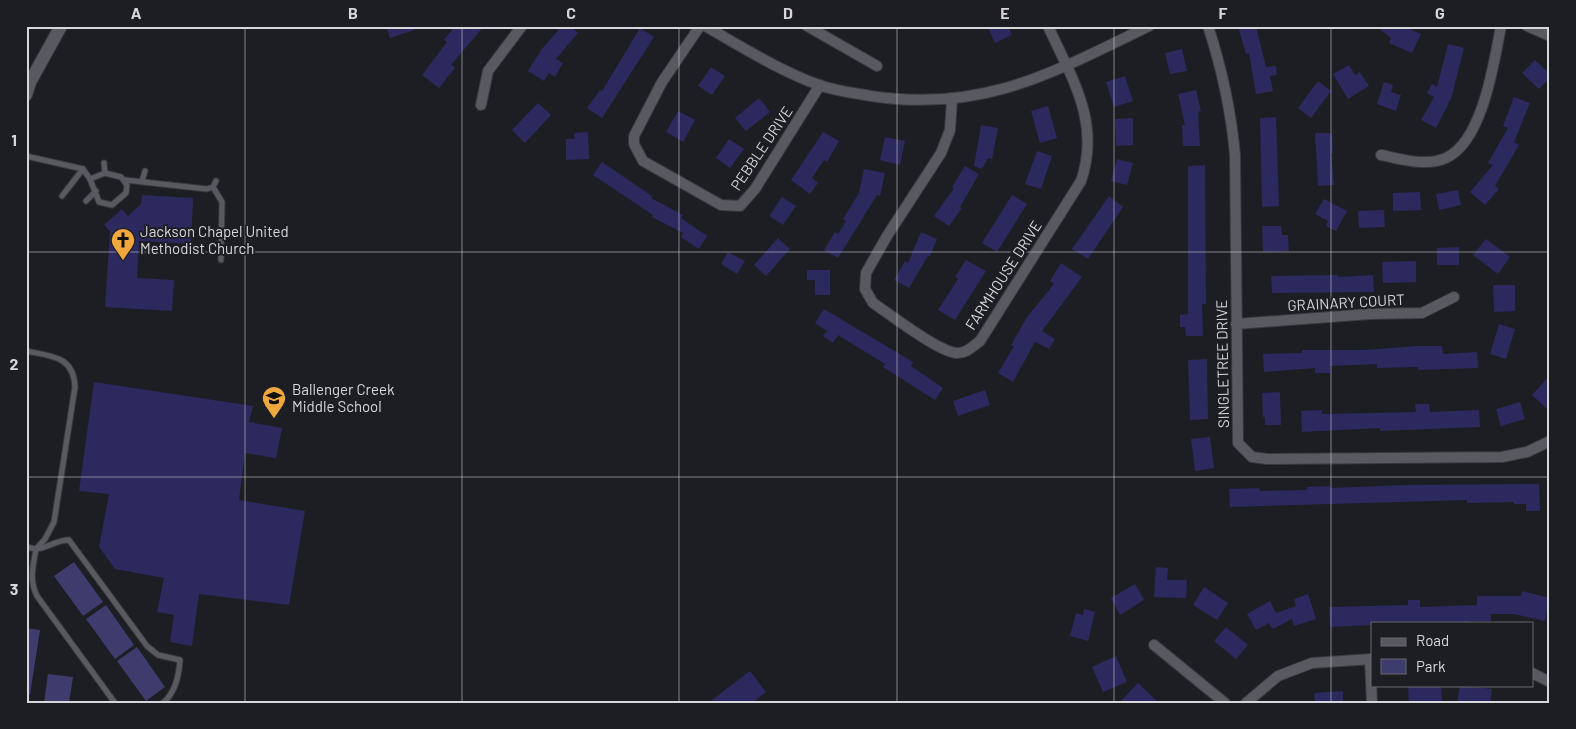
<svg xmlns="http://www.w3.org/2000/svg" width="1576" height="729" viewBox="0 0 1576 729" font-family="Barlow,sans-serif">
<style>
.green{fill:#3d3c6c}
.building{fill:#2b295d}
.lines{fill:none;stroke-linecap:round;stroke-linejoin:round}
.lane-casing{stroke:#3a3a3e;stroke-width:7}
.street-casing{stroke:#3a3a3e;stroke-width:12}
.secondary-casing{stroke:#3a3a3e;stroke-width:14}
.lane{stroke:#595a61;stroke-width:5}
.street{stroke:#595a61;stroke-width:10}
.secondary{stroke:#595a61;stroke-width:12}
.grid{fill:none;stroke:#d7d7db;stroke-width:1;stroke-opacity:0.55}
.labels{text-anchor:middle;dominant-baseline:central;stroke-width:4;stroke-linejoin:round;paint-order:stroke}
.street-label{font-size:15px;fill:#d7d7db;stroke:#1d1e24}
.poi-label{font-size:15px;fill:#d7d7db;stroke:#1d1e24;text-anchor:start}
.neatline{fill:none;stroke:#d7d7db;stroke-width:2}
.grid-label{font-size:16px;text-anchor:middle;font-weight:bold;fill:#d7d7db}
</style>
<rect width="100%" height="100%" fill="#1d1e24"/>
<!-- green -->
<g class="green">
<path d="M74,562L103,602L83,616L54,576Z"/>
<path d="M106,605L134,645L115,659L86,619Z"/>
<path d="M26,628L40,630L30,695L26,694Z"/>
<path d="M137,647L165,687L146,701L117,661Z"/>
<path d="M48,674L73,677L69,703H44Z"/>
</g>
<!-- building -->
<g class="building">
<path d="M386,26H419L420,28L390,38Z"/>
<path d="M455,26H484L451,65L455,68L439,88L422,75L447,42L444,40Z"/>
<path d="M562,26H570L578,33L556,59L563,63L555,77L549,73L544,81L528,71L541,50Z"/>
<path d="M987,26H1008L1012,35L995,43Z"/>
<path d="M1238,26H1256L1266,67L1276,66L1277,75L1270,76L1273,91L1256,94L1249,53L1246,54Z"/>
<path d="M1376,26H1403L1421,34L1412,53L1389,43L1391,38Z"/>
<path d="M640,28L654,37L602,118L587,108L600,90L602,91Z"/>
<path d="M1448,44L1464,48L1451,99L1436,128L1421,120L1434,97L1427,93L1432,84L1437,87Z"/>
<path d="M1182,49L1187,71L1170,74L1165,53Z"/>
<path d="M1535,60L1550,74V78L1539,89L1522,73Z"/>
<path d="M1349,65L1355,75L1360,72L1369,86L1348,99L1333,74Z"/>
<path d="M711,67L725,76L712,95L698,86Z"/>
<path d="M1125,76L1133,101L1114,107L1106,82Z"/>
<path d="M1318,81L1331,91L1311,118L1298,108Z"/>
<path d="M1384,82L1393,85L1391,92L1401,95L1396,111L1377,104Z"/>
<path d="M1196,90L1201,111L1198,112L1200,146H1183L1182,125H1185L1178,94Z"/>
<path d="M1514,97L1530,103L1514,142L1519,145L1495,186L1499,189L1485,205L1470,192L1493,165L1488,163L1508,128L1503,126Z"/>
<path d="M759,98L770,112L746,131L735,118Z"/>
<path d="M538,103L551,115L525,143L512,130Z"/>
<path d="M1048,106L1057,138L1040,143L1031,111Z"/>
<path d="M678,111L695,120L683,142L666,132Z"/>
<path d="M1276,117L1279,206L1262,207L1260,118Z"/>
<path d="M1133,118V145L1116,146L1115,119Z"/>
<path d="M981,125L998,128L992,159L988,158L982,169L974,166Z"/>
<path d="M588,132L589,159L566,160V139H575L574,133Z"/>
<path d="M823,132L839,141L827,162L824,160L812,178L818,183L810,194L791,180Z"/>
<path d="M1315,133H1332L1333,153H1331L1334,185L1318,186Z"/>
<path d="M885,137L905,141L900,165L880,160Z"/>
<path d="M729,139L744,149L730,168L716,158Z"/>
<path d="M1037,151L1052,156L1041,189L1025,184Z"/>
<path d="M1117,159L1133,163L1127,185L1111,181Z"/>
<path d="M602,162L652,196L651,198L683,215L681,218L707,236L699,249L681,237L683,233L652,217L653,215L593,175Z"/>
<path d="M1205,165L1206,304H1202L1203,336H1186L1185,327H1180V315L1188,314V166Z"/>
<path d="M965,166L979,174L960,207L962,208L949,226L934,216L954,188L952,187Z"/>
<path d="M864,169L885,173L880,196L877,195L838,258L824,250L835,232L838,234L846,221L843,219L859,193Z"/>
<path d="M1458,190L1461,205L1439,210L1436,194Z"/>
<path d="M1420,192L1421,210L1393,211V193Z"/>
<path d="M142,195L193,198L191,244L139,241L137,278L174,280L172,311L105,307L110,231L104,225L122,209L128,216L141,204Z"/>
<path d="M1012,195L1027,204L997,252L982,243Z"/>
<path d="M1109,196L1123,207L1088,259L1072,249Z"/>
<path d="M782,197L796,206L783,225L769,216Z"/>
<path d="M1324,199L1347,211L1336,231L1326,226L1328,221L1315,214Z"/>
<path d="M1384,210L1385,227L1359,228L1358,211Z"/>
<path d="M1262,226H1281L1282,235H1288L1289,251L1263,252Z"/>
<path d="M921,232L937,239L930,256H928L909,288L894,280L905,261L908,263Z"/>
<path d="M778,238L790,249L766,276L754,265Z"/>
<path d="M1486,239L1510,257L1498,274L1473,255Z"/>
<path d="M1459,247V265H1437V248Z"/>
<path d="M728,252L745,261L737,274L721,264Z"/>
<path d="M966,260L986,271L955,320L938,310L958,279L955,277Z"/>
<path d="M1416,261V282L1383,283L1382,262Z"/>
<path d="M1061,263L1082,277L1042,331L1055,339L1049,349L1035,342L1013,382L998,373L1014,346L1011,345L1027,317L1054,284L1050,281Z"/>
<path d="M807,270H830V295H815V280H807Z"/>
<path d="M1338,275V277L1373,275L1374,292L1272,293L1271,276Z"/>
<path d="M1493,285H1515V311L1494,312Z"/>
<path d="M824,309L913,362L911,366L943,388L935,400L883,367L885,364L838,335L833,343L823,336L827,331L815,323Z"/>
<path d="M1499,324L1515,329L1506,359L1490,354Z"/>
<path d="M1417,346H1442L1443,354L1477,352L1478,368L1418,370V367L1377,368V364L1330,366V373H1315V368L1264,372L1263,354L1302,353V350H1365Z"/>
<path d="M1207,359L1208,419L1190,420L1188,360Z"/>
<path d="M1550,375V412L1532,395Z"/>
<path d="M94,382L253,406L249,422L282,428L276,458L245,453L239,500L305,511L289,605L199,594L192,646L170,642L174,615L157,612L164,578L115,569L99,547L109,494L79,491Z"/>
<path d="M985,390L990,405L958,416L953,401Z"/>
<path d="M1280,392L1281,425H1265V417H1263L1262,393Z"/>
<path d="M1520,402L1525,419L1501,426L1496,409Z"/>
<path d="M1415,404H1429L1430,412L1479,410L1480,427L1380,431V428L1302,432L1301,411L1322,410V414L1416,412Z"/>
<path d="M1210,437L1214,468L1195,471L1191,439Z"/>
<path d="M1539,484L1540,511H1526V504H1514V502L1467,503V500L1230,507L1229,489L1259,488L1260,491L1307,490V487L1330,486V488L1406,485Z"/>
<path d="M1156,567L1168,568L1167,580H1187L1186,598L1154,597Z"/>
<path d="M1135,584L1144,600L1120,615L1111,598Z"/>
<path d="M1204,587L1228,603L1217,620L1193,605Z"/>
<path d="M1522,591L1550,598L1545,621L1514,614H1491V621H1469V623H1372V625L1330,627L1329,607L1408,605V600H1420V607L1477,605V596H1521Z"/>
<path d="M1308,594L1316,619L1294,626L1292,619L1273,629L1269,623L1256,630L1247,614L1270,601L1276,613L1296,606L1294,599Z"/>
<path d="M1084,609L1095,612L1088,641L1070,636L1076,613L1083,615Z"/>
<path d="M1226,627L1248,645L1236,659L1214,641Z"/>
<path d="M1116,656L1127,682L1103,692L1092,667Z"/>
<path d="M750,671L766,692L752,703H708Z"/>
<path d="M1138,683L1159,703H1119Z"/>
<path d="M1441,685L1442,703H1409L1408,686Z"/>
<path d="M1460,685L1492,689L1490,703H1457Z"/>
<path d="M1343,691V703H1315L1314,693Z"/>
</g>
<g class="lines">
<!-- lane casing -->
<g class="lane-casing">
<g id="lane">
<path d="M26,156L83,169L90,179"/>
<path d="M104,163L105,173"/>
<path d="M105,173L121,177L127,185L126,193L112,205L99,202L90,179Z"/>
<path d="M125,180L207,189L213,187L216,181"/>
<path d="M142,181L145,171"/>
<path d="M213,187L222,202L221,260"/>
<path d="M62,196L83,169"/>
<path d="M86,201L96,191"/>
<path d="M26,351C51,356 74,356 75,387L54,522L45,539L36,549L26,547"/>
<path d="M115,703L37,596C29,580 33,566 36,549C48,548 56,540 69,540L147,646L158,655L180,660C179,676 175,693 163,703"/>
</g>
</g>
<!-- street casing -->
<g class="street-casing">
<g id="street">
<path d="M700,26L662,82L634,136V144L643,161L721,205L740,206L755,189L820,85"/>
<path d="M705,26C742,47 780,71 819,85C835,91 855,93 871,96C983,113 1052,73 1149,26"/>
<path d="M807,26L877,66"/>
<path d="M1208,26C1222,69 1231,110 1235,155L1238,443L1252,457L1267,459L1502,457L1527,452L1550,441"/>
<path d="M1527,26L1550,36"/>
<path d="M952,99L950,130L941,153L887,236L866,273L865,289L873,303C891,315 936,350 956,353C966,354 973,346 980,341L1081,181C1101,122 1072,79 1048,26"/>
<path d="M481,105L488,71L522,26"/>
<path d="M1381,155C1401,159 1426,167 1446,158C1483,141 1494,62 1501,26"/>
<path d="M1236,324L1370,314L1422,313L1454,297"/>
<path d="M1154,645L1225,703"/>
<path d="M1370,659L1372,703"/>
<path d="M1532,673L1550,682"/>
<path d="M1246,703L1278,676L1312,663L1372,659"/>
</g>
</g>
<!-- secondary casing -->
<g class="secondary-casing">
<path id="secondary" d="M26,95L30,82L61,26"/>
</g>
<!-- lane -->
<use href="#lane" class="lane"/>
<!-- street -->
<use href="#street" class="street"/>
<!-- secondary -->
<use href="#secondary" class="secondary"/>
</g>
<!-- grid -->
<path class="grid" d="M245,26V703M462,26V703M679,26V703M897,26V703M1114,26V703M1331,26V703M26,252H1550M26,477H1550"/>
<!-- icons -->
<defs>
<g id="church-pin" transform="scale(1.25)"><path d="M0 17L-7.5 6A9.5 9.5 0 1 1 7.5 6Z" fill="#efa73e" stroke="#1d1e24"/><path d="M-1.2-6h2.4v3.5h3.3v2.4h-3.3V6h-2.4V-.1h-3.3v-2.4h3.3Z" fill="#111"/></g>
<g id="school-pin" transform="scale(1.25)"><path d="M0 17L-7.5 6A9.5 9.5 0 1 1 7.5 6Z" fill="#efa73e" stroke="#1d1e24"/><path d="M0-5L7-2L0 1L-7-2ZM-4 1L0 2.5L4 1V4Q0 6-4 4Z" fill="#111"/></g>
</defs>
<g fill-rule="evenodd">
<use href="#church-pin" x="123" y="240"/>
<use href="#school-pin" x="274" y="398"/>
</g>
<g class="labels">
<!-- street labels -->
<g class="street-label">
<text transform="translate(761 148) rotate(-56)">PEBBLE DRIVE</text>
<text transform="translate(1003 275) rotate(-57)">FARMHOUSE DRIVE</text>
<text transform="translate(1346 302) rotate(-3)">GRAINARY COURT</text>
<text transform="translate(1222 364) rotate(-91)">SINGLETREE DRIVE</text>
</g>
<!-- poi labels -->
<g class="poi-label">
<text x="140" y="231">Jackson Chapel United<tspan x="140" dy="17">Methodist Church</tspan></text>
<text x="292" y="389">Ballenger Creek<tspan x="292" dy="17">Middle School</tspan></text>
</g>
</g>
<!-- border -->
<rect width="1576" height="729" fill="none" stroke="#1d1e24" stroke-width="55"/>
<!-- legend -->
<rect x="1371" y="622" width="162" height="65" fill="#1d1e24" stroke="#67686d"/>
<rect x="1381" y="638" width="25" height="8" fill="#595a61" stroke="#67686d"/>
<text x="1416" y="646" font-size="15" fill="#d7d7db">Road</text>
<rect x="1381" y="659" width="25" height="15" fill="#3d3c6c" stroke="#67686d"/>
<text x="1416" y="672" font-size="15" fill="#d7d7db">Park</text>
<rect x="28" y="28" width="1520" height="674" class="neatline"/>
<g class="grid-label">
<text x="136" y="19">A</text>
<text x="353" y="19">B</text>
<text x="571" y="19">C</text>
<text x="788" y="19">D</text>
<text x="1005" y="19">E</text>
<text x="1223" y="19">F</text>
<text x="1440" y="19">G</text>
<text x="14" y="146">1</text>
<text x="14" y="370">2</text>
<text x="14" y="595">3</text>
</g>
</svg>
